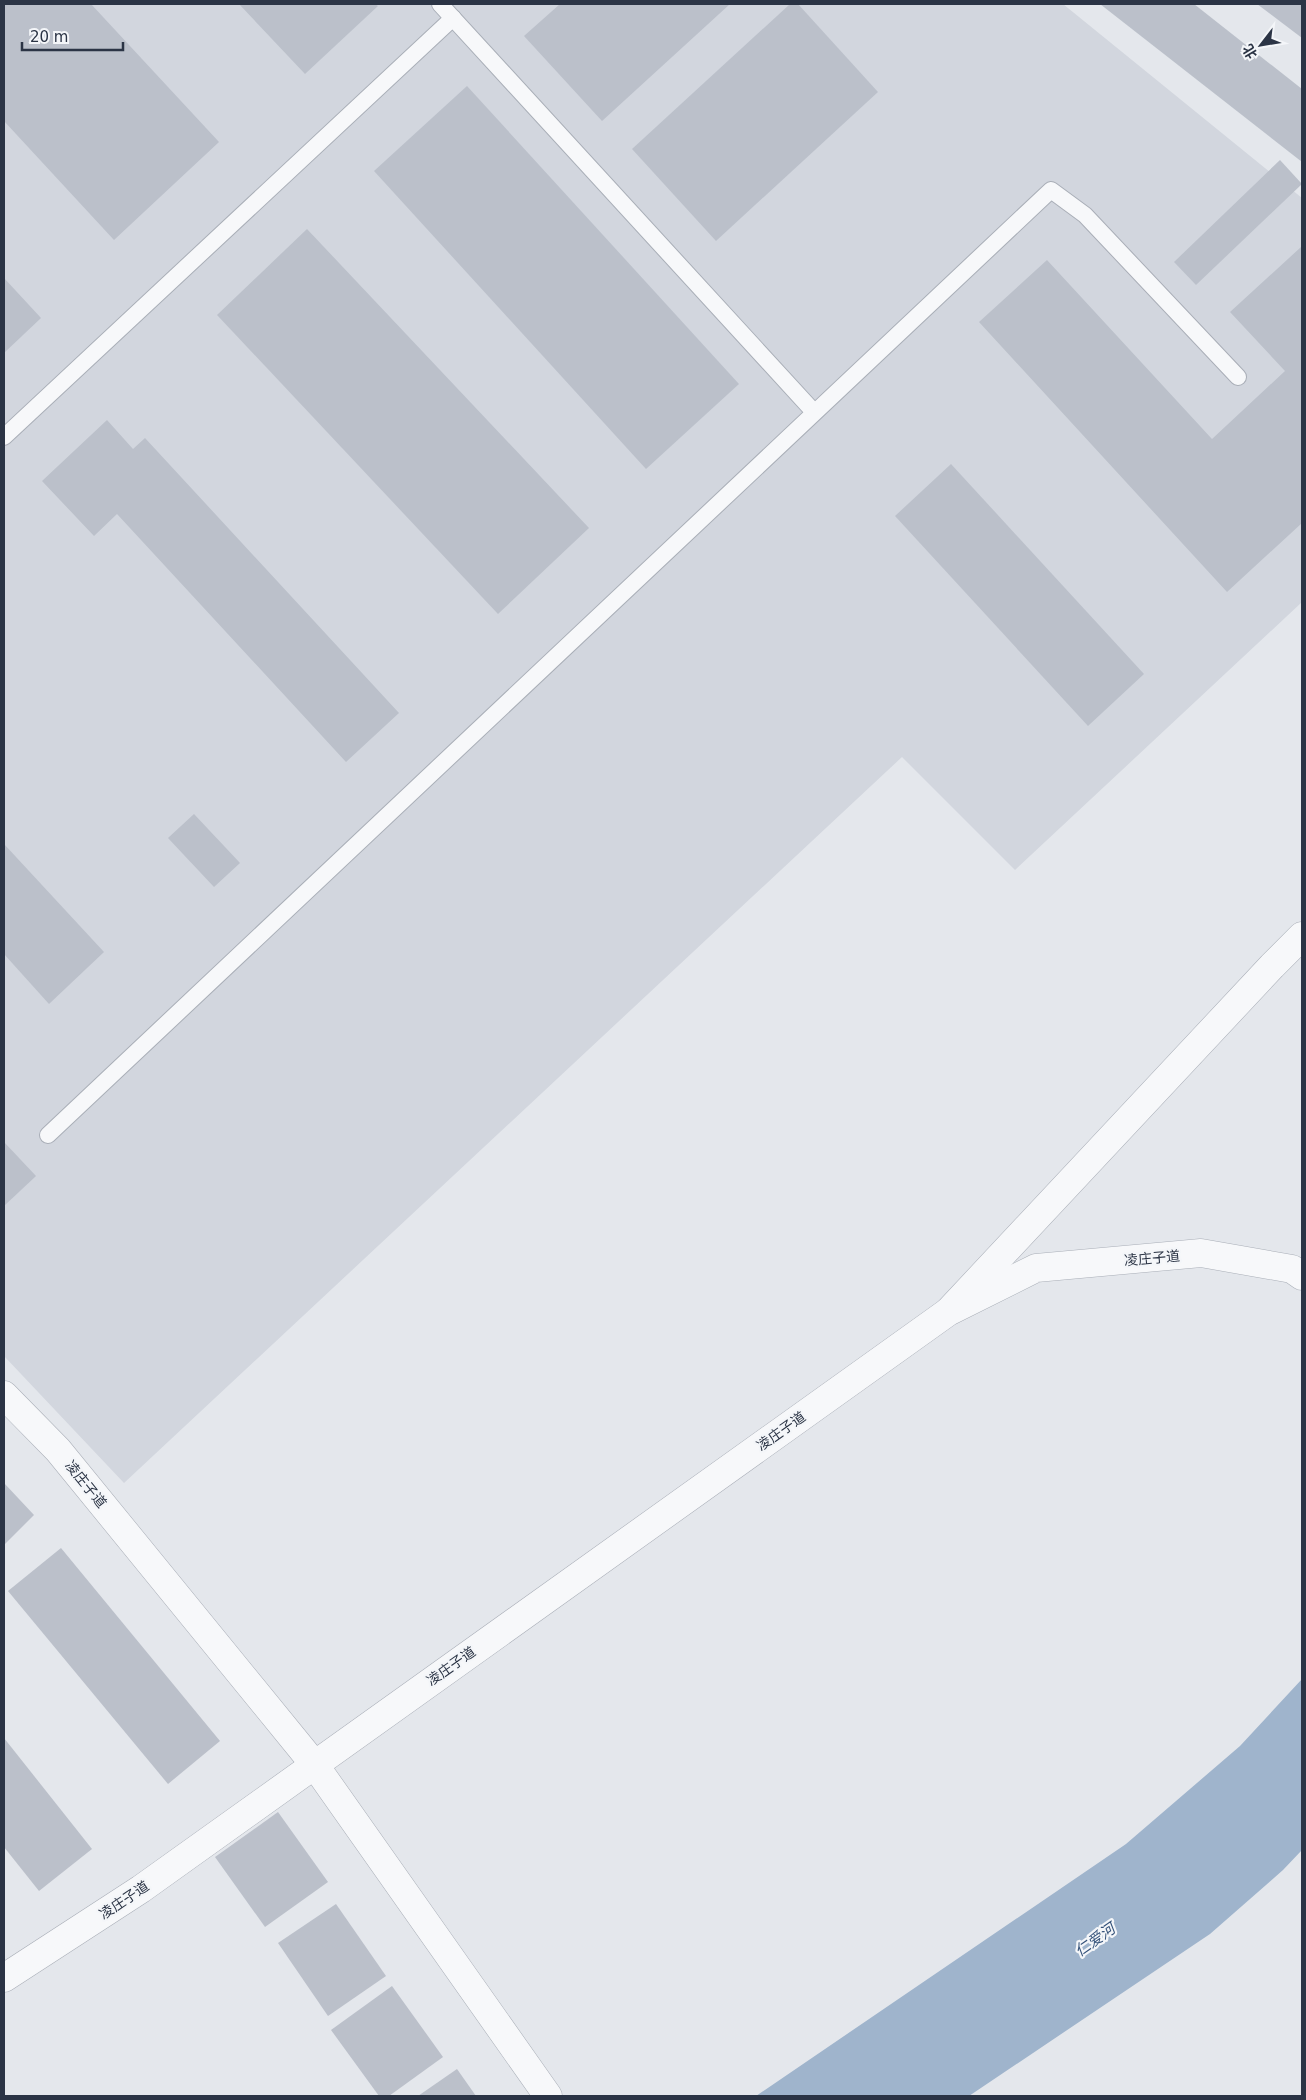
<svg xmlns="http://www.w3.org/2000/svg" width="1306" height="2100" viewBox="0 0 1306 2100" font-family="'DejaVu Sans','Noto Sans SC',sans-serif">
<style>
.built{fill:#d2d6de}
.water{fill:#9fb4cc}
.building{fill:#bbc0ca}
.lines{fill:none;stroke-linecap:round;stroke-linejoin:round}
.service-casing{stroke:#a9aeb7;stroke-width:18}
.minor-casing{stroke:#a9aeb7;stroke-width:29}
.tertiary-casing{stroke:#a9aeb7;stroke-width:29}
.service{stroke:#f7f8fa;stroke-width:16}
.minor{stroke:#f7f8fa;stroke-width:28}
.tertiary{stroke:#f7f8fa;stroke-width:28}
.labels{text-anchor:middle;dominant-baseline:central;stroke-width:4.5;stroke-linejoin:round;paint-order:stroke}
.street-label{font-size:14px;fill:#2b3445;stroke:#f4f6f9}
.water-label{font-size:15px;font-style:italic;fill:#34527a;stroke:#f4f6f9}
</style>
<rect width="100%" height="100%" fill="#e4e7ec"/>
<!-- built -->
<path class="built" d="M4,4H1063L1302,198V602L1015,870L902,757L124,1483L4,1356Z"/>
<!-- water -->
<path class="water" d="M1302,1679V1850L1283,1870L1210,1934L969,2096H756L1126,1844L1240,1746Z"/>
<!-- building -->
<g class="building">
<path d="M4,4H91L219,142L114,240L4,121Z"/>
<path d="M239,4H375L378,6L305,74Z"/>
<path d="M560,4H730L602,121L524,36Z"/>
<path d="M790,4H798L878,92L716,241L632,149Z"/>
<path d="M1100,4H1194L1302,89V162Z"/>
<path d="M1257,4H1302V38Z"/>
<path d="M467,86L739,384L646,469L374,171Z"/>
<path d="M1280,160L1302,184L1196,285L1174,262Z"/>
<path d="M307,229L589,528L498,614L217,315Z"/>
<path d="M1301,247L1302,248V523L1227,592L979,322L1047,260L1212,439L1285,371L1230,312Z"/>
<path d="M4,278L41,318L4,353Z"/>
<path d="M107,420L133,449L145,438L399,713L346,762L117,514L94,536L42,481Z"/>
<path d="M951,464L1144,674L1088,726L895,516Z"/>
<path d="M194,814L240,863L214,887L168,838Z"/>
<path d="M4,844L104,952L49,1004L4,954Z"/>
<path d="M4,1142L36,1176L4,1206Z"/>
<path d="M4,1483L34,1515L4,1545Z"/>
<path d="M61,1548L220,1741L168,1784L8,1591Z"/>
<path d="M4,1738L92,1849L39,1891L4,1847Z"/>
<path d="M278,1812L328,1882L265,1927L215,1857Z"/>
<path d="M336,1904L386,1976L328,2016L278,1943Z"/>
<path d="M392,1986L443,2057L389,2096H379L331,2030Z"/>
<path d="M457,2069L476,2096H418Z"/>
</g>
<g class="lines">
<!-- service casing -->
<g class="service-casing">
<g id="service">
<path d="M440,4L814,412"/>
<path d="M4,437L453,18"/>
<path d="M48,1135L1051,190L1085,215L1238,377"/>
</g>
</g>
<!-- minor casing -->
<g class="minor-casing">
<g id="minor">
<path d="M949,1311L1272,966L1302,936"/>
<path d="M314,1764L548,2096"/>
</g>
</g>
<!-- tertiary casing -->
<g class="tertiary-casing">
<g id="tertiary">
<path d="M4,1395L58,1450L314,1764"/>
<path d="M4,1978L141,1889L948,1312L1036,1268L1201,1253L1292,1269L1302,1276"/>
</g>
</g>
<!-- service -->
<use href="#service" class="service"/>
<!-- minor -->
<use href="#minor" class="minor"/>
<!-- tertiary -->
<use href="#tertiary" class="tertiary"/>
</g>
<g class="labels">
<!-- street labels -->
<g class="street-label">
<text transform="translate(1152 1258) rotate(-5)">凌庄子道</text>
<text transform="translate(781 1431) rotate(-35)">凌庄子道</text>
<text transform="translate(86 1484) rotate(51)">凌庄子道</text>
<text transform="translate(451 1666) rotate(-35)">凌庄子道</text>
<text transform="translate(124 1900) rotate(-34)">凌庄子道</text>
</g>
<!-- water labels -->
<g class="water-label">
<text transform="translate(1095 1940) rotate(-35)">仁爱河</text>
</g>
</g>
<!-- border -->
<rect width="1306" height="2100" fill="none" stroke="#2b3445" stroke-width="10"/>
<!-- north arrow -->
<g transform="translate(1261 45) rotate(239)" stroke="#f4f6f9" stroke-width="4" paint-order="stroke">
<path d="M0-4L9 19L0 12L-9 19Z" fill="#2b3445"/>
<text y="-8" font-size="14" font-weight="bold" text-anchor="middle" fill="#2b3445">北</text>
</g>
<!-- scale -->
<path d="M22 42v8h101v-8" fill="none" stroke="#2b3445" stroke-width="2.5"/>
<text x="30" y="42" font-size="15" fill="#2b3445" stroke="#f4f6f9" stroke-width="4" paint-order="stroke">20 m</text>
</svg>
